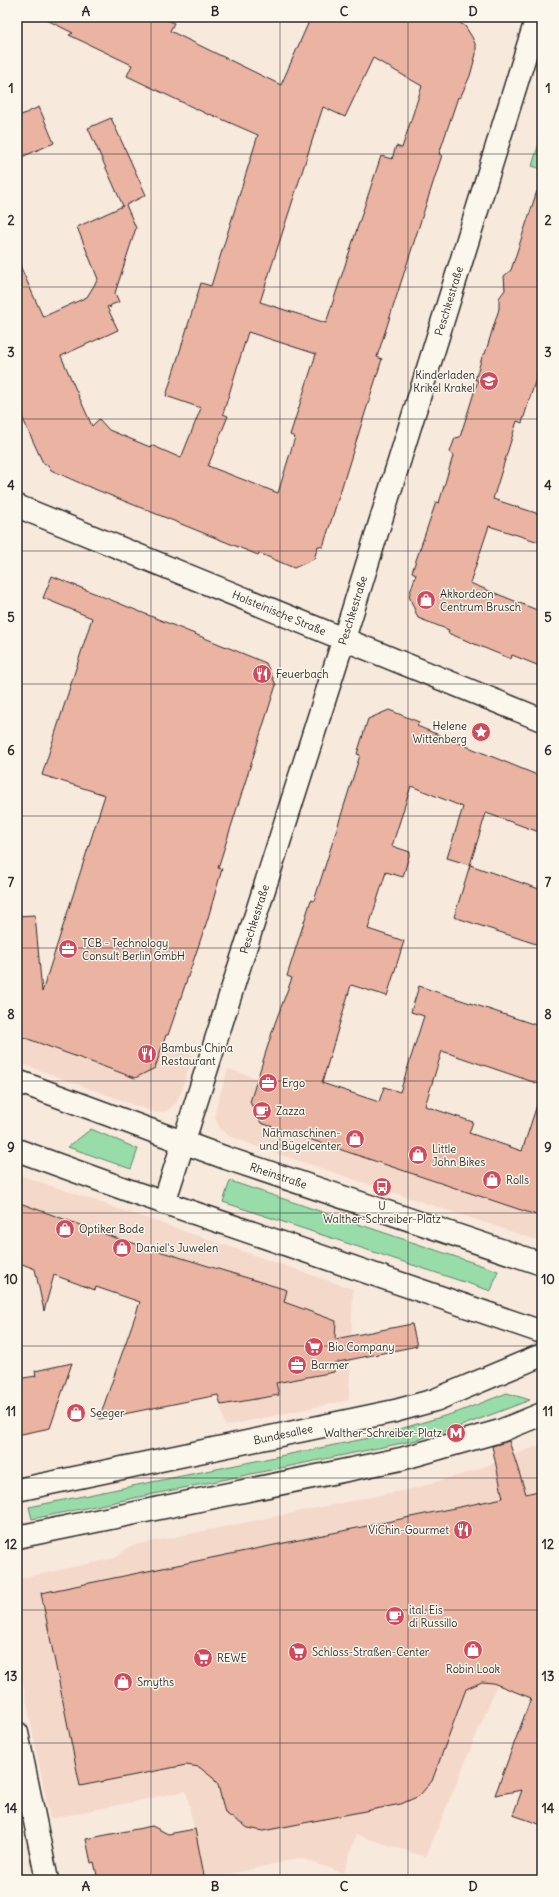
<svg xmlns="http://www.w3.org/2000/svg" width="559" height="1897" viewBox="0 0 559 1897" font-family="Delius,sans-serif">
<style>
.built{fill:#f4d9cb}
.green{fill:#97dca9;stroke:#61846a}
.park{fill:url(#park-dots);stroke:#61846a}
.building{fill:#ebb3a2;stroke:#2b2b2b;fill-rule:evenodd}
.lines{fill:none;stroke-linecap:round;stroke-linejoin:round}
.street-casing{stroke:#2b2b2b;stroke-width:25}
.secondary-casing{stroke:#2b2b2b;stroke-width:25}
.street{stroke:#fbf7ec;stroke-width:22}
.secondary{stroke:#fbf7ec;stroke-width:22}
.grid{fill:none;stroke:#2b2b2b;stroke-width:1;stroke-opacity:0.55}
.labels{text-anchor:middle;dominant-baseline:central;stroke-width:3;stroke-linejoin:round;paint-order:stroke}
.street-label{font-size:11px;fill:#2b2b2b;stroke:#fbf7ec}
.poi-label{font-size:11px;fill:#2b2b2b;stroke:#fbf7ec;text-anchor:start}
.neatline{fill:none;stroke:#2b2b2b;stroke-width:1.5}
.grid-label{font-size:13px;text-anchor:middle;font-weight:bold;fill:#2b2b2b}
</style>
<defs>
<pattern id="park-dots" width="8" height="8" patternUnits="userSpaceOnUse"><rect width="8" height="8" fill="#97dca9"/><path d="M2 2h.1M6 6h.1" fill="none" stroke="#82bd92" stroke-width="1.8" stroke-linecap="round"/></pattern>
</defs>
<rect width="100%" height="100%" fill="#f8e9dd"/>
<filter id="ink" filterUnits="userSpaceOnUse"><feTurbulence type="fractalNoise" baseFrequency=".025" numOctaves="2"/><feDisplacementMap in="SourceGraphic" scale="8" xChannelSelector="R" yChannelSelector="G"/><feConvolveMatrix kernelMatrix="1 2 1 2 8 2 1 2 1" color-interpolation-filters="sRGB"/></filter>
<g filter="url(#ink)">
<!-- built -->
<g class="built">
<path d="M17,993L193,1056L180,1095L176,1103L167,1111L156,1113L17,1062Z"/>
<path d="M228,1069L542,1169V1242L263,1149L229,1136L220,1129L215,1117L216,1107Z"/>
<path d="M17,1174L353,1289L349,1400L225,1426L199,1301L17,1237Z"/>
<path d="M542,1444V1702L497,1685L426,1857L356,1835L344,1873L299,1858L205,1880L186,1791L50,1819L17,1654V1579L115,1558L130,1546L415,1488L473,1471Z"/>
</g>
<!-- green -->
<g class="green">
<path d="M91,1129L138,1149L131,1169L68,1147Z"/>
<path d="M230,1181L498,1271L491,1291L223,1202Z"/>
<path d="M507,1393L530,1400L461,1426L417,1440L32,1519L29,1507L369,1438L458,1412Z"/>
</g>
<!-- park -->
<path class="park" d="M542,133V169L532,166Z"/>
<!-- building -->
<g class="building">
<path d="M41,17H161L174,23L170,31L281,85L311,17H450L465,26L472,37L476,46V54L470,76L460,98L458,97L439,154L442,155L377,357L382,359L323,547L318,546L314,559L294,568L259,553L258,555L82,484L51,470L48,465L43,463L17,406V259L43,317L87,297L98,279L77,227L123,206L88,128L111,118L146,195L126,205L136,228L115,293L119,302L111,305L110,308L109,306L107,307L118,330L61,356L92,426L99,419L109,430L150,447L151,445L181,458L201,408L166,396L201,283L211,286L258,135L210,114L209,115L127,76L132,65L69,35L73,33ZM373,58L422,86L402,148L396,146L392,159L381,156L326,323L260,302L323,107L345,117ZM248,332L316,354L290,435L295,437L278,493L208,466L228,416L223,414Z"/>
<path d="M39,107L54,143L17,159V117Z"/>
<path d="M537,191L542,192V360L522,423L517,421L493,499L542,515V543L489,526L470,583L542,612V667L512,655L511,659L448,633L449,630L418,618L409,596L416,574L412,572L436,502L439,503L453,456L450,452L455,438L460,437L478,380H475L483,354H485L493,328L499,309V298L505,290L504,276L511,270Z"/>
<path d="M52,576L266,663L276,685L218,868L222,869L208,918L168,1035H166L155,1068L135,1078L17,1035V916L35,915L42,992L105,795L42,775L92,618L43,598Z"/>
<path d="M389,710L419,722L417,726L542,777V833L486,813L470,865L447,858L463,807L411,786L392,846L410,852L403,877L386,872L368,929L404,941L387,996L351,985L322,1083L379,1102L384,1087L400,1092L424,1016L411,1012L419,986L542,1027V1085L442,1051L425,1106L473,1122L469,1133L522,1151L537,1105L542,1106V1217L261,1123L250,1102L275,1023L292,978L287,976L311,900L314,901L345,803L360,755L357,754L368,719Z"/>
<path d="M470,865L542,890V946L454,917Z"/>
<path d="M17,1202L113,1237L287,1290L284,1302L336,1321L335,1339L412,1324L417,1346L334,1363V1372L276,1383L279,1395L221,1405L218,1395L99,1419L140,1302L96,1287L95,1290L54,1275L44,1311L35,1269L17,1262Z"/>
<path d="M72,1363L50,1428L17,1435V1379L36,1376L35,1371Z"/>
<path d="M509,1441L526,1494L542,1490V1825L513,1815L522,1790L495,1795L531,1698L493,1683L482,1682L466,1689L432,1781L419,1796L401,1804L263,1831L248,1828L225,1813L218,1785L213,1778L199,1767L186,1765L80,1786L41,1593L503,1498L492,1446Z"/>
<path d="M152,1826L168,1834L195,1829L205,1880H98L94,1862L91,1863L86,1839Z"/>
</g>
<g class="lines">
<!-- street casing -->
<g class="street-casing">
<g id="street">
<path id="s1" d="M17,506L542,720"/>
<path id="s2" d="M164,1203L353,610L537,17"/>
<path d="M17,1733L47,1880"/>
</g>
</g>
<!-- secondary casing -->
<g class="secondary-casing">
<g id="secondary">
<path id="s3" d="M17,1081L226,1158L542,1264"/>
<path d="M17,1150L133,1192L542,1332"/>
<path id="s4" d="M17,1490L395,1411L435,1400L542,1355"/>
<path d="M17,1537L401,1459L500,1431L542,1414"/>
</g>
</g>
<!-- street -->
<use href="#street" class="street"/>
<!-- secondary -->
<use href="#secondary" class="secondary"/>
</g>
</g>
<!-- grid -->
<path class="grid" d="M151,17V1880M280,17V1880M408,17V1880M17,154H542M17,287H542M17,419H542M17,551H542M17,684H542M17,816H542M17,948H542M17,1081H542M17,1213H542M17,1346H542M17,1478H542M17,1610H542M17,1743H542"/>
<!-- icons -->
<defs>
<g id="school-disc" transform="scale(1)"><circle r="9.5" fill="#d1495b" stroke="#fbf7ec"/><path d="M0-5L7-2L0 1L-7-2ZM-4 1L0 2.5L4 1V4Q0 6-4 4Z" fill="#fff"/></g>
<g id="shop-disc" transform="scale(1)"><circle r="9.5" fill="#d1495b" stroke="#fbf7ec"/><path d="M-5-2.5h2.3a2.7 3.5 0 0 1 5.4 0H5L5.5 6h-11ZM-1.5-2.5h3a1.5 2.3 0 0 0-3 0Z" fill="#fff"/></g>
<g id="restaurant-disc" transform="scale(1)"><circle r="9.5" fill="#d1495b" stroke="#fbf7ec"/><path d="M-5-6h1v4h1v-4h1v4h1v-4h1v5L-1.5 .5V6h-2V.5L-5-1ZM5-6V6H3V1.5H1.5Q1.5-4 5-6Z" fill="#fff"/></g>
<g id="sight-disc" transform="scale(1)"><circle r="9.5" fill="#d1495b" stroke="#fbf7ec"/><path d="M0-6L1.8-2.2L6-1.7L2.9 1.2L3.7 5.4L0 3.3L-3.7 5.4L-2.9 1.2L-6-1.7L-1.8-2.2Z" fill="#fff"/></g>
<g id="office-disc" transform="scale(1)"><circle r="9.5" fill="#d1495b" stroke="#fbf7ec"/><path d="M-6-3h4V-5.5h4V-3h4V5H-6ZM-1-4.5V-3h2v-1.5ZM-6 0V1H6V0Z" fill="#fff"/></g>
<g id="cafe-disc" transform="scale(1)"><circle r="9.5" fill="#d1495b" stroke="#fbf7ec"/><path d="M-5.5-4.5H6V0H3Q3 3.5 0 3.5H-2.5Q-5.5 3.5-5.5 0ZM3-3.2v2h1.7v-2ZM-6 4.5H4V6H-6Z" fill="#fff"/></g>
<g id="bus-disc" transform="scale(1)"><circle r="9.5" fill="#d1495b" stroke="#fbf7ec"/><path d="M-5-6H5V4H4V6H2V4H-2V6H-4V4H-5ZM-3.5-4V0h7V-4ZM-3.5 1.2v1.5H-2V1.2ZM2 1.2v1.5H3.5V1.2Z" fill="#fff"/></g>
<g id="supermarket-disc" transform="scale(1)"><circle r="9.5" fill="#d1495b" stroke="#fbf7ec"/><path d="M-6-5.5h2.5l.6 2H6L4.5 2H-2.5L-4.4-4H-6ZM-1.5 3.2a1.3 1.3 0 1 0 .1 0ZM3 3.2a1.3 1.3 0 1 0 .1 0Z" fill="#fff"/></g>
<g id="metro-disc" transform="scale(1)"><circle r="9.5" fill="#d1495b" stroke="#fbf7ec"/><path d="M-5.5 5V-5H-3L0 0L3-5H5.5V5H3V-.5L0 4L-3-.5V5Z" fill="#fff"/></g>
</defs>
<g fill-rule="evenodd">
<use href="#school-disc" x="489" y="381"/>
<use href="#shop-disc" x="426" y="600"/>
<use href="#restaurant-disc" x="262" y="674"/>
<use href="#sight-disc" x="481" y="732"/>
<use href="#office-disc" x="68" y="949"/>
<use href="#restaurant-disc" x="147" y="1054"/>
<use href="#office-disc" x="268" y="1083"/>
<use href="#cafe-disc" x="262" y="1111"/>
<use href="#shop-disc" x="355" y="1139"/>
<use href="#shop-disc" x="418" y="1155"/>
<use href="#shop-disc" x="492" y="1180"/>
<use href="#bus-disc" x="382" y="1187"/>
<use href="#shop-disc" x="65" y="1229"/>
<use href="#shop-disc" x="122" y="1248"/>
<use href="#supermarket-disc" x="314" y="1347"/>
<use href="#office-disc" x="297" y="1365"/>
<use href="#shop-disc" x="76" y="1413"/>
<use href="#metro-disc" x="456" y="1433"/>
<use href="#restaurant-disc" x="463" y="1530"/>
<use href="#cafe-disc" x="395" y="1616"/>
<use href="#shop-disc" x="473" y="1650"/>
<use href="#supermarket-disc" x="298" y="1652"/>
<use href="#supermarket-disc" x="203" y="1658"/>
<use href="#shop-disc" x="123" y="1682"/>
</g>
<g class="labels">
<!-- street labels -->
<g class="street-label">
<text stroke="none"><textPath href="#s2" startOffset="946">Peschkestraße</textPath></text>
<text stroke="none"><textPath href="#s2" startOffset="622">Peschkestraße</textPath></text>
<text stroke="none"><textPath href="#s1" startOffset="283">Holsteinische Straße</textPath></text>
<text stroke="none"><textPath href="#s2" startOffset="298">Peschkestraße</textPath></text>
<text stroke="none"><textPath href="#s3" startOffset="278">Rheinstraße</textPath></text>
<text stroke="none"><textPath href="#s4" startOffset="272">Bundesallee</textPath></text>
</g>
<!-- poi labels -->
<g class="poi-label">
<text x="475" y="375" text-anchor="end">Kinderladen<tspan x="475" dy="13">Krikel Krakel</tspan></text>
<text x="440" y="594">Akkordeon<tspan x="440" dy="13">Centrum Brusch</tspan></text>
<text x="276" y="674">Feuerbach</text>
<text x="467" y="726" text-anchor="end">Helene<tspan x="467" dy="13">Wittenberg</tspan></text>
<text x="82" y="943">TCB - Technology<tspan x="82" dy="13">Consult Berlin GmbH</tspan></text>
<text x="161" y="1048">Bambus China<tspan x="161" dy="13">Restaurant</tspan></text>
<text x="282" y="1083">Ergo</text>
<text x="276" y="1111">Zazza</text>
<text x="341" y="1133" text-anchor="end">Nähmaschinen-<tspan x="341" dy="13">und Bügelcenter</tspan></text>
<text x="432" y="1149">Little<tspan x="432" dy="13">John Bikes</tspan></text>
<text x="506" y="1180">Rolls</text>
<text x="382" y="1206" text-anchor="middle">U<tspan x="382" dy="13">Walther-Schreiber-Platz</tspan></text>
<text x="79" y="1229">Optiker Bode</text>
<text x="136" y="1248">Daniel's Juwelen</text>
<text x="328" y="1347">Bio Company</text>
<text x="311" y="1365">Barmer</text>
<text x="90" y="1413">Seeger</text>
<text x="442" y="1433" text-anchor="end">Walther-Schreiber-Platz</text>
<text x="449" y="1530" text-anchor="end">ViChin-Gourmet</text>
<text x="409" y="1610">ital. Eis<tspan x="409" dy="13">di Russillo</tspan></text>
<text x="312" y="1652">Schloss-Straßen-Center</text>
<text x="217" y="1658">REWE</text>
<text x="473" y="1669" text-anchor="middle">Robin Look</text>
<text x="137" y="1682">Smyths</text>
</g>
</g>
<!-- margin -->
<rect width="559" height="1897" fill="none" stroke="#fbf7ec" stroke-width="44"/>
<rect x="22" y="22" width="515" height="1853" class="neatline"/>
<g class="grid-label">
<text x="86" y="16">A</text>
<text x="215" y="16">B</text>
<text x="344" y="16">C</text>
<text x="473" y="16">D</text>
<text x="11" y="93">1</text>
<text x="548" y="93">1</text>
<text x="11" y="225">2</text>
<text x="548" y="225">2</text>
<text x="11" y="357">3</text>
<text x="548" y="357">3</text>
<text x="11" y="490">4</text>
<text x="548" y="490">4</text>
<text x="11" y="622">5</text>
<text x="548" y="622">5</text>
<text x="11" y="755">6</text>
<text x="548" y="755">6</text>
<text x="11" y="887">7</text>
<text x="548" y="887">7</text>
<text x="11" y="1019">8</text>
<text x="548" y="1019">8</text>
<text x="11" y="1152">9</text>
<text x="548" y="1152">9</text>
<text x="11" y="1284">10</text>
<text x="548" y="1284">10</text>
<text x="11" y="1416">11</text>
<text x="548" y="1416">11</text>
<text x="11" y="1549">12</text>
<text x="548" y="1549">12</text>
<text x="11" y="1681">13</text>
<text x="548" y="1681">13</text>
<text x="11" y="1813">14</text>
<text x="548" y="1813">14</text>
<text x="86" y="1891">A</text>
<text x="215" y="1891">B</text>
<text x="344" y="1891">C</text>
<text x="473" y="1891">D</text>
</g>
</svg>
